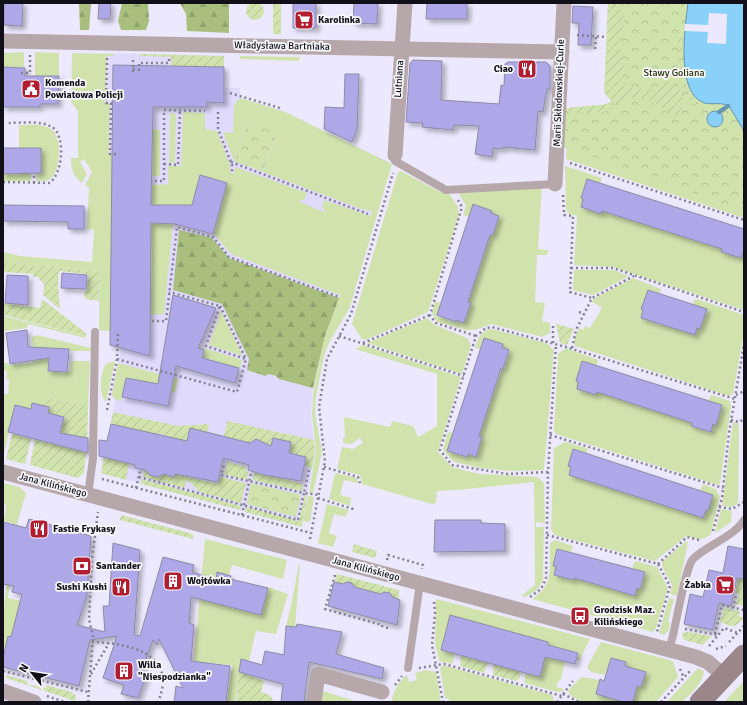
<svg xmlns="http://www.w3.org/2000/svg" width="747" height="705" viewBox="0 0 747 705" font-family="Signika,sans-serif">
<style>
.built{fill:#e0dafd}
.grass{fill:#d0e3ad}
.forest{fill:url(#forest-firs)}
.park{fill:url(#park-crowns)}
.garden{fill:url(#garden-furrows)}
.water{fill:#89d1f8;stroke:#6597b5}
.pier{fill:#ece8fe}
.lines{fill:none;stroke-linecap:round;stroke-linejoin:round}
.stream{stroke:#6597b5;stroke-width:4.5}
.building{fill:#aea8e8;stroke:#8c8ba4;filter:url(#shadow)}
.path{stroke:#848190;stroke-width:2.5;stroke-dasharray:2 3;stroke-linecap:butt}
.lane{stroke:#b6a8aa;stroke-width:8}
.street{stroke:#b6a8aa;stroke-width:15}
.secondary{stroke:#9b878a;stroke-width:21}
.labels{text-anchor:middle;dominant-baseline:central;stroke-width:3.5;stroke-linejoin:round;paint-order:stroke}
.poi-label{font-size:10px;font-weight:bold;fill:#110f18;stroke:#f9f8fd;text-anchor:start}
.street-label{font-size:10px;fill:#110f18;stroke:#f9f8fd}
.park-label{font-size:10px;fill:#222f00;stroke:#f9f8fd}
</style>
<defs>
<pattern id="forest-firs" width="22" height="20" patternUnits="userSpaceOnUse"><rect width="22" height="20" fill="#a8bf7e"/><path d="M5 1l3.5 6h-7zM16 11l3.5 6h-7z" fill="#90a36c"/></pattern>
<pattern id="park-crowns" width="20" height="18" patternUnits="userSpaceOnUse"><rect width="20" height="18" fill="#d0e3ad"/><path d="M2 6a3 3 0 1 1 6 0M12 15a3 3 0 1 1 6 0" fill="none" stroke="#b2c294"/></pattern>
<pattern id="garden-furrows" width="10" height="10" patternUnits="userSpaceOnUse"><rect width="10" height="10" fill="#d0e3ad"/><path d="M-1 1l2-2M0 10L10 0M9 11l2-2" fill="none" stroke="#b2c294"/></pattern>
<filter id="shadow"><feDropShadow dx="3.5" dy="3.5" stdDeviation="2" flood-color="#0004"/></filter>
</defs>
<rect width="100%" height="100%" fill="#ece8fe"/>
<!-- built -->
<path class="built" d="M103,53L224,56V88H240V98L285,112L387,161L369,217L324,336L312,393L311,414L315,451L302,527L101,473L115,400L111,395L121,349L110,345L111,331L99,330Z"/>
<!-- grass -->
<g class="grass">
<path d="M24,52V67H3V53Z"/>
<path d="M35,52L59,53V76H35Z"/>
<path d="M72,53L114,54L113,56H107L105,103L110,104L109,154L116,155L111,331L99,330L100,272L3,262V252L20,256L92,262L94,230L87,229L89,188L85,185L92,172L84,159L80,162L87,174L82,183C73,176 71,169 71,158H78V111L71,102Z"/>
<path d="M240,56L301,57L298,61L240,59Z"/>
<path d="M240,98L285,112L392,164L350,307L329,343L324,356L316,397L315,413L322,452L313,494L309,493L316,451L312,414L313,393L325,336L340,295L231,254L214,234L227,182L200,175L192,205H152V185L168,184V166H181L183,112L205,113V129L217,131L230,165V172L234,174L235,167L307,193L304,200L298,201L326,213L322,207L324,200L370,216L372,211L364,210L263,172L277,134L248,123L234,161L223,132L233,133L234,104Z"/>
<path d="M170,113L176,114L175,163H169Z"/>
<path d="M19,125C30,125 44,123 52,130C62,137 61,171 51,178C47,182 41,181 36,181L37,174L41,173V149L19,148Z"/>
<path d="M568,125L744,148V218L566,159Z"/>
<path d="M153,129L160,130V176H152Z"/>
<path d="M565,166L602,178L600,183L587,179L581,198L583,199L581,207L601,214L602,211L722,249L721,252L741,258L744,251V310L613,267L574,265L577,216L569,214L566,210Z"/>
<path d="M401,171L440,192L449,193L458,207L459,215L428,312L366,340L362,339L352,324L398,172Z"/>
<path d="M31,173V181H3V174Z"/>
<path d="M542,187L538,249L548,250L547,255H537L535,302L545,303L542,321L550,323V333L542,337L491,324L475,330H466L437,322L432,313L435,301L440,303L437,316L456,323V321L464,323L471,303L468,302L490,235H493L499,216L491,213L492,211L474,204L469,217L463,215L466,206L458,192Z"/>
<path d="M151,223L173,224L164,314L150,315Z"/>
<path d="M574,270H613L629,276L593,295L573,290Z"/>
<path d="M633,278L661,289L660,293L648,290L641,309L643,310L641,318L660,325L662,322L695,335L697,328L700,329L707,309L693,305L694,300L697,299L744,315V332L733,394L729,396L575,346L574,339L579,328L583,330L585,326L590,328L602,308L592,302L593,299Z"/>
<path d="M221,311L243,356L209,345Z"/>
<path d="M3,316L85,336V338L28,324L27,328L4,331L5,341H3Z"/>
<path d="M427,318L435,325L467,338L471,345L462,374L367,343Z"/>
<path d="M491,329L546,343L554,350L544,470L510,471L480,468L454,462L443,450L448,432L453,433L447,451L467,458L468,455L476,457L482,438L479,436L502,369H504L510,350L502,347L503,344L483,338L480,349L475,348C477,339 482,330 491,329Z"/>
<path d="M37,335L91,348V351H68V348H49L48,372H70L71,361H90L88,407L46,397L44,406L33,403L31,409L15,405L3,458V394H8L9,379H6L7,371H3V363H8L9,365L32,363L34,360L32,337Z"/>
<path d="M363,345L461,377L438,452L452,467L479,474L538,477L544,483L545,523L536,522V527H544L543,581L537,590L525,597L521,596L535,585L534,482L457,490L437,491L436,503L432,504L362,484L360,475L337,469L342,447L353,449L363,443L360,438L352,444L343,443V438H345L344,417L390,427L392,421L413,426L418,437L437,426V374L355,349Z"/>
<path d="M204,348L242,360L240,369L202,357Z"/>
<path d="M566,348L598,360L597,365L582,361L576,381L578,382L577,389L596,395L597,392L692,423L691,426L711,433L713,424L716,425L722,406L709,401L710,396L712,395L730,401L731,406L720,484L718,485L556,434L554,430L558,354Z"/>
<path d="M115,361L106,402C98,394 100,373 106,364Z"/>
<path d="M118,363L178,379L175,392H171L172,386L126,378L121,401L116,400L112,395Z"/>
<path d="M733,422L738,423L739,430L738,503L732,507L722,506Z"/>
<path d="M565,442L587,448V453L573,449L568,465L571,467L569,475L703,518L706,511H708L713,495L700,490L703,484L716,489L720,497L711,534C703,542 695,538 686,536L655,561L554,535L551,529L554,448Z"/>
<path d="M335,473L357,478L358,483L344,480L340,495L351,498L350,506L329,499Z"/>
<path d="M3,483L19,487L26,493L14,534L8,598L21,601L12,637L8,636L3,655V617L13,523L4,521L6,505L3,502Z"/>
<path d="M308,496L314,497L310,522L303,521Z"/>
<path d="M327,504L349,510L345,517L334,514L329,533L337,536L333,547L318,543Z"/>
<path d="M721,509L732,511L731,522L715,533Z"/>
<path d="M205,539L287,560L283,579L232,565L229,575L217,572L210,602L261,615L269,587L288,594L276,634L256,631L249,661L241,659L235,702H227L232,665L204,662L200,695L190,702Z"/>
<path d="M555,540L573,546L571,552L557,549L553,566L556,567L554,574L573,580L574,578L635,596L637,589H641L645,572L632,568L635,561L657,567L668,588L656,628L653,632L532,599C555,584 549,568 550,543Z"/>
<path d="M686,541L688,542L677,596L670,594L672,585L662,566V562Z"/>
<path d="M299,564H300L295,627L286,626L292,601Z"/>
<path d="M669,598L674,599L668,622L670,623L669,630L664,635L659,633Z"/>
<path d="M436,599L590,639L579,661L577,660L579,652L567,650L561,680H559L556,687L564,689L563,691L557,692L524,683L526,673L540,676L548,642L451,615L441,649L455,654L452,664L439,661L435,643Z"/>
<path d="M601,642L673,661L678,677L656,702H633L637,686L641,687L645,672L625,666L626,662L611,658L605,675L591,672L587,667Z"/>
<path d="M443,665L552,695L555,702H453L445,698L440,668Z"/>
<path d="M698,668L704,671C703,684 691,693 682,702H667Z"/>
<path d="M426,670L436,672L441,702H391C394,691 398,681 407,675L409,682L417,680L415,673Z"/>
<path d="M581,677L600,680L596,694L618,700L617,702H582L570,695L568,691Z"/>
<path d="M744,681V702H724Z"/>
<path d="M323,691L358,702H321Z"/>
</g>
<!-- forest -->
<g class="forest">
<path d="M79,3H91L89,30H80Z"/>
<path d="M122,3H148L149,21L146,30H121L118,21Z"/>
<path d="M180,3H229V33L187,31L186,14Z"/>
<path d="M179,230L212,238L229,258L339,298L325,336L313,388L279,379L276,376L269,374L265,376L247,370L249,359L222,304L173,290Z"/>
</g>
<!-- park -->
<g class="park">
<path d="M608,3H744V211L562,146L566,108L604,105L611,101L604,92Z"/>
<path d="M248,123L277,133L263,172L234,161Z"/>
<path d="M251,483L301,495L296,517L247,504Z"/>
</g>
<!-- garden -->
<g class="garden">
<circle cx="255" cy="11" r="9"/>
<rect x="273" y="3" width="8" height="31"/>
<path d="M608,3H619L624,20L623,36L619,45L621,55L625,64L623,73L626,88L661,89L662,68C664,72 666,79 670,82C672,84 676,85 678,87C685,96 685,115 672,116C661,106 641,94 625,98C621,99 618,103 615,105L605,92Z"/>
<path d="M679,31H683C680,59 679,88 702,108L701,109L696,108C677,88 677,56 679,31Z"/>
<path d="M140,54L224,56V67L171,66V57L140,56Z"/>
<path d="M608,104L613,108L604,112L569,113V108Z"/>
<path d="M3,262L100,272L99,301L85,299L84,291L87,290L88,274L59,271L58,285L60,309L43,295L44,285L38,277H33V274L3,272Z"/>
<path d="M42,299L86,333V336L3,315V303L40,308Z"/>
<path d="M556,324L574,329L567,345L560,343Z"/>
<path d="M46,397L88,407L87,445L84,473L78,478L30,465L35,439L58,445L64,417L48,413L49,407L44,406Z"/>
<path d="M113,412L178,426L209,424L208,432L190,429L187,442L169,439V436L157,433L156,436L111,424Z"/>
<path d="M227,421L314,440L315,451L312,469L305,466L306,457L290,452L291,442L273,438L270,448L255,440L251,443L224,436Z"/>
<path d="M12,434L31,439L25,464L6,459Z"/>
<path d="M104,457L129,463L126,480L101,473Z"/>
<path d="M227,462L246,467V471L249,472L247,480L224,474Z"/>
<path d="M144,470L148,471L149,475L158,477L161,474L174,477L175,474L218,484L220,477L246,483L241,503L200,492L187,480L184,488L143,477Z"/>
<path d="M255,472L303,484L302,491L252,480Z"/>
<path d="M142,479L241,506L240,510L141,484Z"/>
<path d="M305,495L307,496L302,527L245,512L246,507L299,521Z"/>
<path d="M121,515L193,534V539L120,520Z"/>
<path d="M354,544L377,551L375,558L352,552Z"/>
<path d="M337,574L399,590V599L392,597L390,593L384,592L381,594L355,587L352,583L347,582L343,584L334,582Z"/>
<path d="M738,578L744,579V606L736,604L739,594L735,593Z"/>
<path d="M724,608L740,611L739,616L744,618C734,629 733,627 720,622Z"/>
<path d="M688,632L712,636L703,645L684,640L682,633Z"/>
<path d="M461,655L488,663L484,673L460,666Z"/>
<path d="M494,664L521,672L519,679L516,681L493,675Z"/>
<path d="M239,672L264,681L261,692L270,695L274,702H236Z"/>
<path d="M6,675L27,681V684L46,688V685L71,692L76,696L75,701L6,678Z"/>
</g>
<!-- water -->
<g class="water">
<path d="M688,3H744V131L729,106C719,101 709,106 702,102C676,90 685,27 688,3Z"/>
<circle cx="715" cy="119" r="8"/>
</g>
<!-- pier -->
<path class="pier" d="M709,13L727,14L726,44L707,43L708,32L684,31L685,24L708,25Z"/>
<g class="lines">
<!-- stream -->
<path class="stream" d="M719,112L728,106"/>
</g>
<!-- building -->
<g class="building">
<path d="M4,3H23L22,26L4,25Z"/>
<path d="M99,3H111L110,19H98Z"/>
<rect x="293" y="3" width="23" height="25"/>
<path d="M354,3H378L377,24L353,23Z"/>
<path d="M427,3H467V19H426Z"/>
<path d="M573,6L593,7L591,45H578L579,23H572Z"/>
<path d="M413,60L442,61L441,100L499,104L501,85L504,86L505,64L508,62H546L550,66V89H547L543,112L538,111L535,150L503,147L502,149L493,148L492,157L475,154L479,126L454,125L453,130L422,127L423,123L406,122L410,63Z"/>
<path d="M113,65L224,67V103L207,102V107H153L151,205H192L200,175L227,183L213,234L175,224L151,223L150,356L110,345Z"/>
<path d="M3,67L25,68V76H59L58,104H40V107H3Z"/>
<path d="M345,74H359L357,129L352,142L324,129L325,107L344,108Z"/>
<path d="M3,148H41V173L3,174Z"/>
<path d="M587,179L744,229V249L741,258L721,252L722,249L602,211L601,214L581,207L583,199L581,198Z"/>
<path d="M473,204L492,211L491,213L499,216L493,235H490L468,302L471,303L464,323L456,320V322L437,315Z"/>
<path d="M3,205L84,206V229H68V222L3,221Z"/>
<path d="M62,273L87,275L86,289L61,288Z"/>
<path d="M7,275L28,276V305L5,303Z"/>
<path d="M648,290L707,309L700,329L697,328L695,335L641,318L643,310L641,309Z"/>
<path d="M173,295L216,308L198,348L204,350L202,358L239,368L235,383L176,366L168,406L122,397L126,378L158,384Z"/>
<path d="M27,330L28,347L69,349L67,372L48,371L49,358L10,364L6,333Z"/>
<path d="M484,338L503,344L502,347L509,350L503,369L501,368L479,436L482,437L476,457L468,454L467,457L447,451Z"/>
<path d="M582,361L722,405L716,425L713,424L711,432L691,426L692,423L597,392L596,395L577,389L578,382L576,381Z"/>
<path d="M32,403L49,407L48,413L64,417L60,433L88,438V453L8,432L15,405L31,409Z"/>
<path d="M111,424L187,441L190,428L250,443L256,439L271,446L273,438L291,442L289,453L306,457L301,481L264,475L248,470L249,465L223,458L218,482L175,474L174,477L164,474L158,477L150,475L145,470L135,468V465L99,456V440L107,441Z"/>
<path d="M573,449L713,495L708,511L706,510L703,518L569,475L571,467L568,466Z"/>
<path d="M29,519L91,536L87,595L77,625L105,632L103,606H109L113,543L140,550L134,635L140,636L163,557L194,565L192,572L216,580L217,572L231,576L230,579L268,588L261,615L191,597L189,623L194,625L191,661L230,666L226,702H174L176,686L183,688L159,639L157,645L153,640L140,675L146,676L138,698L121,694L124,685L103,678L117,636L90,640L79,686L3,667V658L8,636L11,637L22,594L12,592L14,586L3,584V522L26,528Z"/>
<path d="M435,520H481V523L505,524V551L434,552Z"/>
<path d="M728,546L744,549V579L737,578L731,606L719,603L713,630L684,624L690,594L703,597L709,570L723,573Z"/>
<path d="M557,549L645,572L640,589L637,588L635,596L574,578L573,580L554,575L556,566H553Z"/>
<path d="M334,582L343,584L347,582L352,583L354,587L381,594L384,592L390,593L392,597L400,600L397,625L328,606Z"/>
<path d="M450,615L548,642V645L578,653L575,664L545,657L540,677L441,650Z"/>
<path d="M297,624L342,632L336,654L384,668L382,679L309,662L304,702H281L283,684L239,672L241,659L262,665L265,651L284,655L286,626L296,627Z"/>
<path d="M611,658L626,662L625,666L646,672L641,687L637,686L633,702H623L596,694L600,679L604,681Z"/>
</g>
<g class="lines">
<!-- path -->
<g class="path">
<path d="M577,35L606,37"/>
<path d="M595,49L596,36"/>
<path d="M107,58L106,103H111L110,154H116"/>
<path d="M133,69L139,70V63H169V59"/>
<path d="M133,72V59"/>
<path d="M21,73H30V55"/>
<path d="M230,93L280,108"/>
<path d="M218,112V129L232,165V172"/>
<path d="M231,162L368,214"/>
<path d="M570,163L744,220"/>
<path d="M164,164L178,165L180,110"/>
<path d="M155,181H164V110L205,111"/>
<path d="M3,182L49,183C63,175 66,135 52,127C40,120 21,123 8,123"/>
<path d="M34,183V174"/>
<path d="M563,195L564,215L573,216L570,292L592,298"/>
<path d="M458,200L462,207L430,315L436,323L476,336"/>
<path d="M571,268H613L744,312"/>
<path d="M220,306L246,359"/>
<path d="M579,312L584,314"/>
<path d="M152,321H166L177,227L213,237L229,257L339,297"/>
<path d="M553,326V343"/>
<path d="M339,336L464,376"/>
<path d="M363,343L430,315"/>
<path d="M572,348L576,330L592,298L634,276"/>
<path d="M117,359L237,392L246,359L206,346L220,306L169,292"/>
<path d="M736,395L744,391"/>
<path d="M107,410L117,359L118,333"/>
<path d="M731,420L739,422L744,419"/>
<path d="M550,435L723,488"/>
<path d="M324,467L358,477L360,483"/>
<path d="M309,470L304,493L319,495"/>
<path d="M548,472L508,474L452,465L440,450L476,336L486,328L492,327L566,347L735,399"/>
<path d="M139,477L298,520L304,493L221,475L224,465"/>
<path d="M102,479L311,533"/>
<path d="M136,488L140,471"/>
<path d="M318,498L356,510"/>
<path d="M719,507L732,509L744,502"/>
<path d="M242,515L251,473"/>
<path d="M713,531L722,498L729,433L744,344"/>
<path d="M547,535L658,564L670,586L657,632"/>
<path d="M310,539L325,461L319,407L327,359L351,314L393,173"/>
<path d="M387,560L388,555L423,565L422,569"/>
<path d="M658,564L687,537L699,540"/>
<path d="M335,575L325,609L382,625V626L391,629"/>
<path d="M530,597L541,589L546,579L548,472L556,344"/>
<path d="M434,602L435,613L432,645L443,702"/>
<path d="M733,608L736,595"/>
<path d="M685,629L718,635"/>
<path d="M715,634L722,605L744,610"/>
<path d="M92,642C128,643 179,653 158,702"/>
<path d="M729,642L744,626"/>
<path d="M709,646L724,628L738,633"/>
<path d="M716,649L726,646"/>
<path d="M419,668L444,664L562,696"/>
<path d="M680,669L684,678"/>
<path d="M3,671L88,692"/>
<path d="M91,674L109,643"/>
<path d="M395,685L402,676"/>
<path d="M563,694L579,702"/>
<path d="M47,696L65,702"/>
<path d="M88,702L93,637L89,619L92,559L98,512"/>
<path d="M557,702L573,681"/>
<path d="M661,702L690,671"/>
</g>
<!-- lane -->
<g class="lane">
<path d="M395,155V161L446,190L555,184"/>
<path d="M88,495L93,458L95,332"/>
<path d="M668,650L672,639C676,625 685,568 693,559C707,545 734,537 744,520"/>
<path d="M408,668L420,583"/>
</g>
<!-- street -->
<g class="street">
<path d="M3,41L562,52"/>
<path d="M395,155L405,3"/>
<path d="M555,184L564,3"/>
<path d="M3,472L696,657L708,662L724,676"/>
<path d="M3,691L34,702"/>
<path d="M314,702L318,674L382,692"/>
</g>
<!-- secondary -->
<path class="secondary" d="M700,702L744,655"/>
</g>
<!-- icons -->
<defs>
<g id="supermarket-square" transform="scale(1)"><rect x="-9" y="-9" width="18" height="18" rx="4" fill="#b11e31" stroke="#f9f8fd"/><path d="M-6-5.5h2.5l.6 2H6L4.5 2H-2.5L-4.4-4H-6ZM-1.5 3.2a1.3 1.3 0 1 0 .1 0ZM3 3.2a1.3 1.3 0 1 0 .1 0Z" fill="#fff"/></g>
<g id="restaurant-square" transform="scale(1)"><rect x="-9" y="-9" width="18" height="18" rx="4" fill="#b11e31" stroke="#f9f8fd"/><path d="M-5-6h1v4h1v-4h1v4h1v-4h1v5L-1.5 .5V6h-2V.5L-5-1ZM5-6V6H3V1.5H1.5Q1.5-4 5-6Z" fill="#fff"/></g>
<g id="civic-square" transform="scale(1)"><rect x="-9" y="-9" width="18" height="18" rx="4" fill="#b11e31" stroke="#f9f8fd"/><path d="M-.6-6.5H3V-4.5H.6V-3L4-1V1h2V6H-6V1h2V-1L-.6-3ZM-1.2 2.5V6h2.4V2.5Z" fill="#fff"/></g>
<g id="bank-square" transform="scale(1)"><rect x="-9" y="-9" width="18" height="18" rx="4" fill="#b11e31" stroke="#f9f8fd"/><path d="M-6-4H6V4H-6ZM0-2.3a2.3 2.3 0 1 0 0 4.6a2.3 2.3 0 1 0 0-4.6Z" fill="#fff"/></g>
<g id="building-square" transform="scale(1)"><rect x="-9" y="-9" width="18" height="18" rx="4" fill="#b11e31" stroke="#f9f8fd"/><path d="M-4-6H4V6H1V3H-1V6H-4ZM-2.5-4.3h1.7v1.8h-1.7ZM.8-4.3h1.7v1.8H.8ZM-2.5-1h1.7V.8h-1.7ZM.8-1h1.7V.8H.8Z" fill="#fff"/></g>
<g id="bus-square" transform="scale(1)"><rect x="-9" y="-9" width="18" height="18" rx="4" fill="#b11e31" stroke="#f9f8fd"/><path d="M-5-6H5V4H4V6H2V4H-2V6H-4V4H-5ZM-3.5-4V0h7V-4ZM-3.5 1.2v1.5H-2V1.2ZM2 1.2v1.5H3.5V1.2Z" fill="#fff"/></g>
</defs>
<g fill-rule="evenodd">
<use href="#supermarket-square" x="304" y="20"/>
<use href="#restaurant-square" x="527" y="69"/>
<use href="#civic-square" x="31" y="89"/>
<use href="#restaurant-square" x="39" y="529"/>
<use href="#bank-square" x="82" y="566"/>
<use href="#building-square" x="173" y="581"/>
<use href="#supermarket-square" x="725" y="585"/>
<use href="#restaurant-square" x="121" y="587"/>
<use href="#bus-square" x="580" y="616"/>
<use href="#building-square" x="124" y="671"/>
</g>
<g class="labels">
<!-- poi labels -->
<g class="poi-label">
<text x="318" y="20">Karolinka</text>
<text x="513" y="69" text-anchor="end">Ciao</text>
<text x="45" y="83">Komenda<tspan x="45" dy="12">Powiatowa Policji</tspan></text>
<text x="53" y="529">Fastie Frykasy</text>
<text x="96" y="566">Santander</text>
<text x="187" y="581">Wojtówka</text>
<text x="711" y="585" text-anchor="end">Żabka</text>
<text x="107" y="587" text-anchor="end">Sushi Kushi</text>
<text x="594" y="610">Grodzisk Maz.<tspan x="594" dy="12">Kilińskiego</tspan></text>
<text x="138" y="665">Willa<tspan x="138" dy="12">"Niespodzianka"</tspan></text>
</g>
<!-- street labels -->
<g class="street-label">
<text transform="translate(282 46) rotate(1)">Władysława Bartniaka</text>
<text transform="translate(399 79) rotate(-86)">Lutniana</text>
<text transform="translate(559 93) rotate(-88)">Marii Skłodowskiej-Curie</text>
<text transform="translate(53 485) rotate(15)">Jana Kilińskiego</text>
<text transform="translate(366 569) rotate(15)">Jana Kilińskiego</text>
</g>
<!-- park labels -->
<g class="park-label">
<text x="674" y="73">Stawy Goliana</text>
</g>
</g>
<!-- border -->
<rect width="747" height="705" fill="none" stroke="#110f18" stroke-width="8"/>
<!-- north arrow -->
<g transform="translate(32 673) rotate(300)" stroke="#f9f8fd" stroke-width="3" paint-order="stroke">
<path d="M0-3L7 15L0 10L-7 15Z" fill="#110f18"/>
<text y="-6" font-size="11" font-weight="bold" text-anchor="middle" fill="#110f18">N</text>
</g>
</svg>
